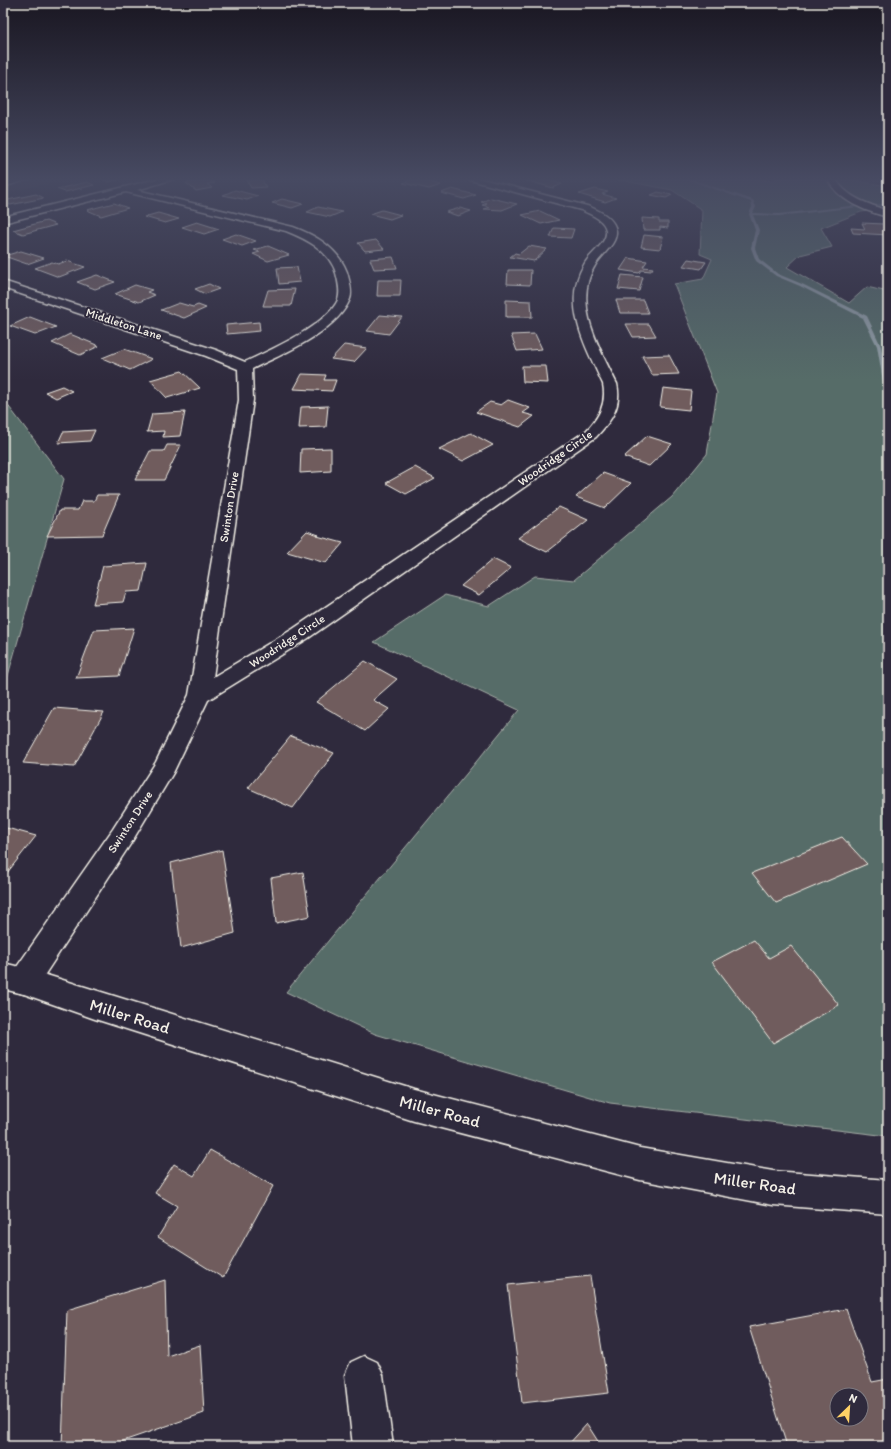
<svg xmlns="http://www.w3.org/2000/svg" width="891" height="1449" viewBox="0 0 891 1449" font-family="Itim,sans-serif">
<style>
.built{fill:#423947}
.green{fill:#576c67;stroke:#a6aea8}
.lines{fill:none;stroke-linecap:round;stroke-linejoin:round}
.stream{fill:#919ea5;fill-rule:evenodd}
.building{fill:#6f5c5d;stroke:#f4f1e8;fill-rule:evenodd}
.minor-casing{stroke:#f4f1e8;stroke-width:3}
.tertiary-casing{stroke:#f4f1e8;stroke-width:3}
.minor{fill:#2f2a3d;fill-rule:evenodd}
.tertiary{fill:#2f2a3d;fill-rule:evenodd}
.labels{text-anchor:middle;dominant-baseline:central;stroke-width:4;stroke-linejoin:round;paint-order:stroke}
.far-street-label{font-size:12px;fill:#f4f1e8;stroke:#2f2a3d}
.near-street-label{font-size:17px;fill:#f4f1e8;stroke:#2f2a3d}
</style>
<rect width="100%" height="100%" fill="#2f2a3d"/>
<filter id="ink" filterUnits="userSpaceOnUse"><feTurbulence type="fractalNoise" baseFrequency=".025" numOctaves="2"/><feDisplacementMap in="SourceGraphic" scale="8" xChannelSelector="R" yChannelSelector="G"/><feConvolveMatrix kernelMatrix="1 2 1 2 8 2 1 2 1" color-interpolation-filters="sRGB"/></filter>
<g filter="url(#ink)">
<!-- built -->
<path class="built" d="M3,178H72L3,193Z"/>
<!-- green -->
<g class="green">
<path d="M610,178H749L772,181L778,178H840L888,186V209L861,212L821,228L832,247L800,255L787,267L849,303L867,287L888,292V446L885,456L888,460V1136L610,1103L375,1034L286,992L519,710L374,642L445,595L489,606L535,576L574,580L672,497L707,454L717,393L674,284L703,279L712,259L700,254L702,210L672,190Z"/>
<path d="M3,399L64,479L3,693Z"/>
</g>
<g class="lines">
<!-- stream -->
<g class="stream">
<path d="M683,178H688L753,200L756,207L753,213L779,214L860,205L859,207L779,216L753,215L759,230L755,248L759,259L778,274L802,284L867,316L881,346L888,380V395L885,393L877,346L863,318L800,286L776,276L756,261L751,248L755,230L749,214L752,207L751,202Z"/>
<path d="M888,203V205L876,206L874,205Z"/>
</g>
</g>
<!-- building -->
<g class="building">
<path d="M102,178H124L108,182Z"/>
<path d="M415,178L441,185L429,189L403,183Z"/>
<path d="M531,178H540L562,184L553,188L525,180Z"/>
<path d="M210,180L215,183L207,184L212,188L196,191L186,183Z"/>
<path d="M262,180L266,187L251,188L247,181Z"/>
<path d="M87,182L94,185L65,192L57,189Z"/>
<path d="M452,189L476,195L464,199L441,193Z"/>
<path d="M595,189L608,192L602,194L616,198L605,202L579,194Z"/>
<path d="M235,190L258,196L247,200L223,195Z"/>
<path d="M658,192L672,195L666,198L651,195Z"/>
<path d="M36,194L44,198L10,205L3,201Z"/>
<path d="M491,198L517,204L502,210L484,209L489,207L482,205L487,203L481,202Z"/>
<path d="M282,199L303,204L292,208L272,203Z"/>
<path d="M114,203L128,208L101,216L87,210Z"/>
<path d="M318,207L342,212L330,217L307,212Z"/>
<path d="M460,208L471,211L458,216L446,212Z"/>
<path d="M382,210L401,215L390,219L370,214Z"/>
<path d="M540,211L559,220L541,224L522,215Z"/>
<path d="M158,213L179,219L165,223L144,217Z"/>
<path d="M642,218L659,219V222H668V228L660,227V230H643Z"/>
<path d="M46,221L56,225L23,234L13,230Z"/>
<path d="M197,222L219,229L204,234L182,227Z"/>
<path d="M862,223L884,224L888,235L853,233L851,228L865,229Z"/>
<path d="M554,228L574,229L571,238L550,237Z"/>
<path d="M236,234L256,241L242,246L222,239Z"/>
<path d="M644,235L663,237L660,249L641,247Z"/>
<path d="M376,240L384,249L365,251L358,243Z"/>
<path d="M268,246L289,255L268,261L253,254L260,252L254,250Z"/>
<path d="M529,246L547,249L534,261L510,257L515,253L519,254Z"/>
<path d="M21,251L44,258L27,264L4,256Z"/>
<path d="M393,257L397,268L374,269L370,259Z"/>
<path d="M628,258L647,261L643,267L653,268L651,271L641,270L639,273L620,270Z"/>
<path d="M688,259L706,262L701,269L683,266Z"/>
<path d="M67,261L85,267L59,277L35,268L52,262L58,264Z"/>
<path d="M297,267L300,282L279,284L277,268Z"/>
<path d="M508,270H531L530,285L507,284Z"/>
<path d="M97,275L115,282L95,289L77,282Z"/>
<path d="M622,275L643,277L639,291L618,289Z"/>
<path d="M378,280H401L400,296H377Z"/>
<path d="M209,284L219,289L205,294L195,289Z"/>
<path d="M135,285L152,290L147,292L155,295L139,302L115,294Z"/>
<path d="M295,289L291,306H263L268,290Z"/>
<path d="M506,300L531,301L532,317H506Z"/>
<path d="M616,300H643L648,313H620Z"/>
<path d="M179,303L193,307L198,305L206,308L184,318L161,310Z"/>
<path d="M380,315L402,317L389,334L367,331Z"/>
<path d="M30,317L56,327L35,335L10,326Z"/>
<path d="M259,322L260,331L227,334L226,325Z"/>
<path d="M626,324H649L656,336L633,337Z"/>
<path d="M70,334L99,346L80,355L52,343Z"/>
<path d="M535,334L542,349L517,351L511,335Z"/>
<path d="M344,345L367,348L354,362L331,359Z"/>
<path d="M124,349L152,359L130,370L102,358Z"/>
<path d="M669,355L679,374L652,375L642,356Z"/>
<path d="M522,366H546L548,383L523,382Z"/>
<path d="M182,371L200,388L167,398L150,380Z"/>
<path d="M302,374L326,375L324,380H336L332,391L294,389Z"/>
<path d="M62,386L72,391L56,398L45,392Z"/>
<path d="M663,388L691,391L689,410L660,407Z"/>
<path d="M508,400L530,408L523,413L534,416L520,427L476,412L490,402L501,405Z"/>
<path d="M328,406L326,427L299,428L301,407Z"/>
<path d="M185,412L180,436L163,437L164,431L147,432L152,414Z"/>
<path d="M95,430L90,441L58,443L63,432Z"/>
<path d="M471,433L493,445L463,461L439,449Z"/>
<path d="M647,436L672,444L649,466L624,457Z"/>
<path d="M167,445H181L164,480H135L150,451H164Z"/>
<path d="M331,448V471L300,473L301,449Z"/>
<path d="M415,467L435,478L406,494L386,483Z"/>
<path d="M603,473L631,483L605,508L576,497Z"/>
<path d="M97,495H119L102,535L47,536L60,510H78L82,501H94Z"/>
<path d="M559,507L588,520L547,552L518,538Z"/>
<path d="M307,531L319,535L317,536L343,543L326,563L287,552Z"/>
<path d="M493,559L511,568L479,595L461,586Z"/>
<path d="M147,563L141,591L126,592L123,602L93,604L103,566Z"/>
<path d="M134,628L119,676L76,678L94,630Z"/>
<path d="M365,661L397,679L373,700L389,709L365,731L316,702Z"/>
<path d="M54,708L104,712L74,767L23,763Z"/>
<path d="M291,736L334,753L293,808L248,788Z"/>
<path d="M3,827L36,836L3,878Z"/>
<path d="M842,837L867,864L776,903L752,873Z"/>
<path d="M222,850L235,933L181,948L171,863Z"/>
<path d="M303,872L310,916L276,923L271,878Z"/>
<path d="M754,940L769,958L791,946L839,1005L773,1043L712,962Z"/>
<path d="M210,1150L273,1186L223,1278L158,1237L177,1206L155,1193L174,1164L194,1176Z"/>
<path d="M590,1276L609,1393L522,1403L508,1285Z"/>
<path d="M165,1280L167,1356L200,1345L204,1413L109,1446H62L67,1310Z"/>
<path d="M846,1309L872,1382L888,1379V1446H787L749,1327ZM837,1395H861V1419H837Z"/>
<path d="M587,1424L601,1446H567Z"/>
</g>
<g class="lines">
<!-- minor casing -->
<g class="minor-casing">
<g id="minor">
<path d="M16,178H32L3,187V181Z"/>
<path d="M161,178H177L137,190L293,227C315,235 338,248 347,272C349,280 353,291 350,299C337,332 282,354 252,369L253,400L213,677L293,629L586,431C599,417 607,404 603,384C586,347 560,303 585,263C591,253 608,243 606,230C604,219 590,214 581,210L463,178H478L587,206C598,210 614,217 616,231C617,244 602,254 596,264C571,302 600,349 617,384C622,407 611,421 596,437L307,639L208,700L173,773L131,843L34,991L24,994L14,991L10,981L14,971L113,829L156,762L189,695L239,400L238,369L206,356L3,288V281L216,350L245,362C270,350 326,326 338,300C341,291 338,281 336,273C329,250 306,239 286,231L126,192L3,223V217Z"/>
<path d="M827,178H835C846,198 869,204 888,211V217C865,211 838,201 827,178Z"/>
<path d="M364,1356L377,1362L383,1375L393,1446H353L345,1375L351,1362Z"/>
</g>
</g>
<!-- tertiary casing -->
<g class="tertiary-casing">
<path id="tertiary" d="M3,963L24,968L414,1089L640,1148L773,1171L888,1180V1214L773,1205L640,1180L414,1121L95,1019L24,994L3,989Z"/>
</g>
<!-- minor -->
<use href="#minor" class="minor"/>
<!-- tertiary -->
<use href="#tertiary" class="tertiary"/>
</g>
</g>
<!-- sky -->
<linearGradient id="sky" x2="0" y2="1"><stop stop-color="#1a1722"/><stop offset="0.47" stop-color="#474a62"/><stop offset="1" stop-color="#474a62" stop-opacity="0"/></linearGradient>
<rect width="891" height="381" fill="url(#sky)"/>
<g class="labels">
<!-- far-street labels -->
<g class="far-street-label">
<text transform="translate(124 324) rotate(18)">Middleton Lane</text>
<text transform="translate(555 458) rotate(-35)">Woodridge Circle</text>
<text transform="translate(229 507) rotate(-81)">Swinton Drive</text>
<text transform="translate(287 641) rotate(-33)">Woodridge Circle</text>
<text transform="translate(130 822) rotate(-57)">Swinton Drive</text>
</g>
<!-- near-street labels -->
<g class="near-street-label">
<text transform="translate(130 1016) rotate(17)">Miller Road</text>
<text transform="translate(440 1111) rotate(15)">Miller Road</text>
<text transform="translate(755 1183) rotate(8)">Miller Road</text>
</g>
</g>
<!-- margin -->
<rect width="891" height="1449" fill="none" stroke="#2f2a3d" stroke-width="16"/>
<rect x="8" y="8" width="875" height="1433" fill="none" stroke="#f4f1e8" stroke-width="1.5" filter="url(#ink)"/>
<!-- north arrow -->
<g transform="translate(849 1407) rotate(25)"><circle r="19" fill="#2f2a3d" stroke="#7e7a81"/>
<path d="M0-3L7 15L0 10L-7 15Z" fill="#ffd166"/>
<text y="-6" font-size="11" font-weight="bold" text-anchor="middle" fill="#f4f1e8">N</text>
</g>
</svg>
